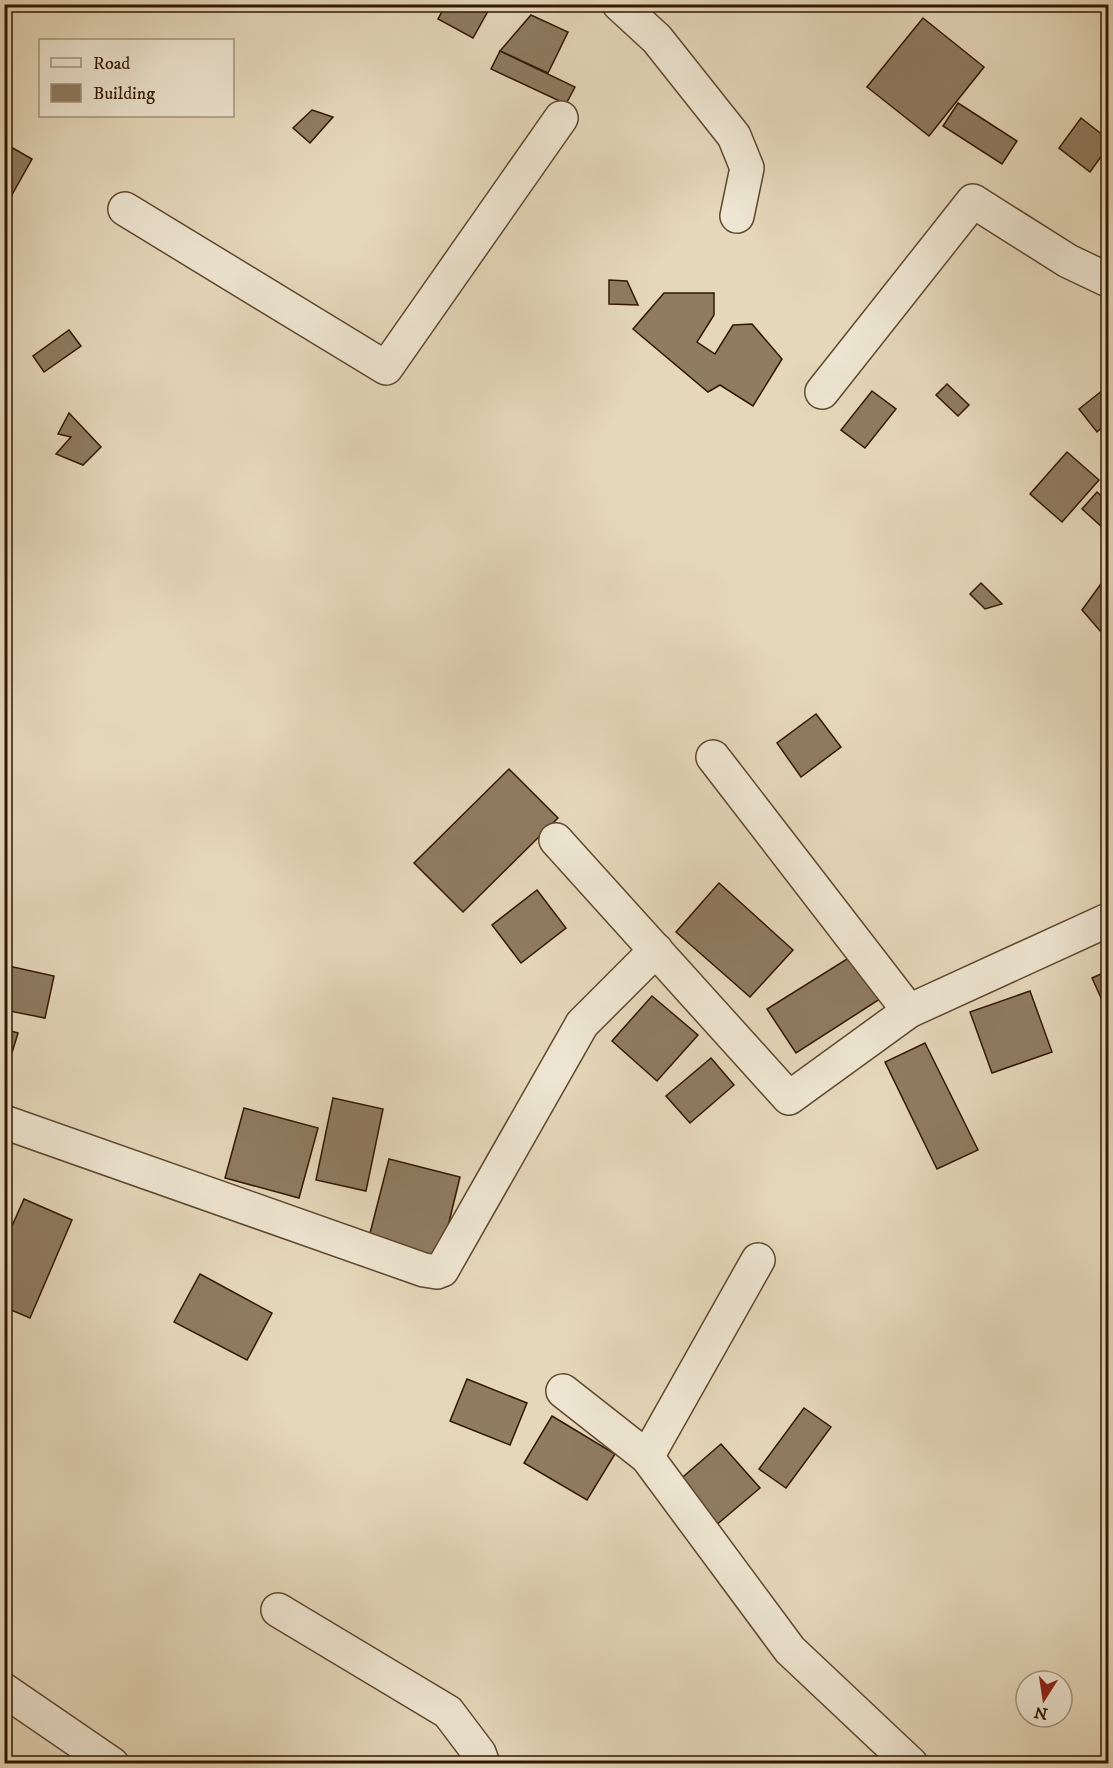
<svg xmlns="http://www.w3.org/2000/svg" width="1113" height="1768" viewBox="0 0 1113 1768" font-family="'IM FELL DW Pica',serif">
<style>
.building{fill:#8f7c61;stroke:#321800;stroke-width:1.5}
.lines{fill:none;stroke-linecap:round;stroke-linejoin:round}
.minor-casing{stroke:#5f482e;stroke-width:36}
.minor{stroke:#eee6d2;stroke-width:33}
</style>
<rect width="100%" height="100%" fill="#e5d8ba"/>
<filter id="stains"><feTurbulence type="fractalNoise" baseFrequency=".00333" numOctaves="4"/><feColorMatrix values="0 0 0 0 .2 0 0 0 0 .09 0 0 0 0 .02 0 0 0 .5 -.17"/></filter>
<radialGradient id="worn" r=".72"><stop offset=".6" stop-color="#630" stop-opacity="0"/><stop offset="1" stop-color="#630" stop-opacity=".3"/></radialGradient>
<!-- building -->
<g class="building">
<path d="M446,4H492L473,38L438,19Z"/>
<path d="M531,15L568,32L548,73L500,51Z"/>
<path d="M923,18L984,67L929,136L867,87Z"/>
<path d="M500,51L575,87L566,104L491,69Z"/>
<path d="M958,103L1017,141L1002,164L943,126Z"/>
<path d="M312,110L333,117L310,143L293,128Z"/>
<path d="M1081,118L1108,139V147L1090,172L1059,148Z"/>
<path d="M4,143L32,159L4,209Z"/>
<path d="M609,280L627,281L638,305L609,304Z"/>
<path d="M664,293H714V315L697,342L715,354L733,325L752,324L782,359L753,406L720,385L708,392L633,329Z"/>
<path d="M69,330L81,346L44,372L33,356Z"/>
<path d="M947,384L969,405L958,416L936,395Z"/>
<path d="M1108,386V422L1097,432L1079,409Z"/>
<path d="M872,391L896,409L865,448L841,430Z"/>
<path d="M69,413L101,447L83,465L56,454L71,437L58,434Z"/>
<path d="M1067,452L1099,480L1062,522L1030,494Z"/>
<path d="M1097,492L1108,502V523L1102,527L1082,509Z"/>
<path d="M1106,577L1108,579V640L1082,610Z"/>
<path d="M981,583L1002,604L985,609L970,594Z"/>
<path d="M816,714L841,747L801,777L777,743Z"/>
<path d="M509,769L558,818L463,912L414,863Z"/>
<path d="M719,883L793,950L750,997L676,932Z"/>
<path d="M537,890L566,928L521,963L492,925Z"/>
<path d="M855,954L883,997L796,1053L767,1009Z"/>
<path d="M4,965L54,976L45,1018L4,1010Z"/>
<path d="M1108,971V1007L1106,1009L1092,978Z"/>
<path d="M1030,991L1052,1052L992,1073L970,1012Z"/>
<path d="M652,996L698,1035L657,1081L612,1041Z"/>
<path d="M4,1029L18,1033L11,1056L4,1054Z"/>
<path d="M925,1043L978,1150L937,1169L885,1062Z"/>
<path d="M711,1058L734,1085L690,1123L666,1096Z"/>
<path d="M4,1072L11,1073L4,1100Z"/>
<path d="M333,1098L383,1109L366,1191L316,1180Z"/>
<path d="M244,1108L318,1128L299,1198L225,1178Z"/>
<path d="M389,1159L460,1177L440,1259L368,1241Z"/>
<path d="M24,1199L72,1220L30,1318L4,1307V1244Z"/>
<path d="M200,1274L272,1313L247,1360L174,1322Z"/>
<path d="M467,1379L527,1403L510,1445L450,1421Z"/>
<path d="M804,1408L831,1427L786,1488L759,1469Z"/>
<path d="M552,1416L615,1454L587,1500L524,1463Z"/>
<path d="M721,1444L760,1488L715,1526L677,1482Z"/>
</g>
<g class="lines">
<!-- minor casing -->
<g class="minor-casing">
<g id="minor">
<path d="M619,4L657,39L734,136L747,168L737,216"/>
<path d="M125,209L386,368L561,118"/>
<path d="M822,392L973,201L1068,261L1108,280"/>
<path d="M713,757L909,1011"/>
<path d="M556,840L789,1098L909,1011L1108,920"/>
<path d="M4,1122L424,1270L437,1272L442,1270L582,1024L656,950"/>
<path d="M563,1391L647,1457L790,1650L911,1764"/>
<path d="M647,1457L758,1260"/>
<path d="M278,1610L448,1712L479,1753L483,1764"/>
<path d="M4,1690L112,1764"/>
</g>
</g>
<!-- minor -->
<use href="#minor" class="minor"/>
</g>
<!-- margin -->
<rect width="1113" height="1768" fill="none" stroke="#e5d8ba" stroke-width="24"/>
<rect x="6" y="6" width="1101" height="1756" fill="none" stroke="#321800" stroke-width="3"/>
<rect x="12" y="12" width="1089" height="1744" fill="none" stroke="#321800" stroke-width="1.5"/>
<!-- legend -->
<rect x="39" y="39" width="195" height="78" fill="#eee6d2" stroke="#a3947e" stroke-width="1.5"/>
<rect x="51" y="58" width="30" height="9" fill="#eee6d2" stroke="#a3947e" stroke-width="1.5"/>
<text x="93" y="69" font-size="18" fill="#321800">Road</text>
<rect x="51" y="84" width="30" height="18" fill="#8f7c61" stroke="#a3947e" stroke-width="1.5"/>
<text x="93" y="99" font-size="18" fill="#321800">Building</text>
<!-- north arrow -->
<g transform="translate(1044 1699) rotate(192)"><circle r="28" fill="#eee6d2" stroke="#a3947e" stroke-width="1.5"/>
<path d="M0-4.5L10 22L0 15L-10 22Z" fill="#8f2418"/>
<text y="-9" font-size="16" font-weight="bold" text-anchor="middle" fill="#321800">N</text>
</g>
<rect width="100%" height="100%" filter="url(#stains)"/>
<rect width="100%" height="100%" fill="url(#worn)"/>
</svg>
